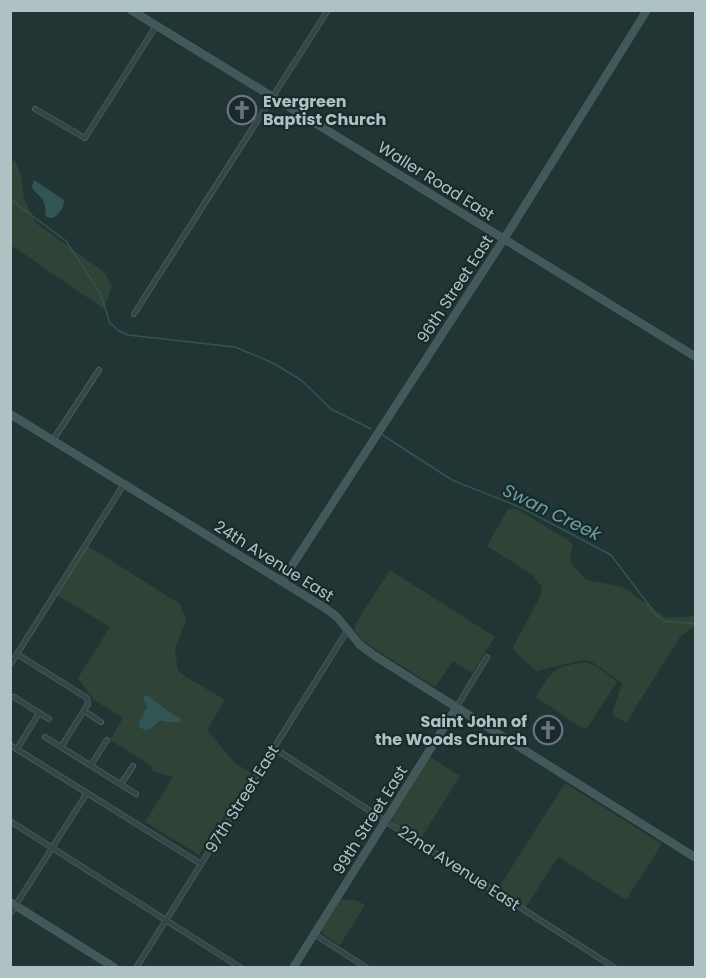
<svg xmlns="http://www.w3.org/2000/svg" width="706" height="978" viewBox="0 0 706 978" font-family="Poppins,sans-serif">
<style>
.green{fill:#2f4336;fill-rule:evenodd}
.water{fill:#315555}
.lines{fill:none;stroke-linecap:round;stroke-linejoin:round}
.stream{stroke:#315555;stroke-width:1.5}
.street-casing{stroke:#526364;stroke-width:6}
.secondary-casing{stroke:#526364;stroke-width:8}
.street{stroke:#354646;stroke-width:4.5}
.secondary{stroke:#435859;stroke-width:7}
.labels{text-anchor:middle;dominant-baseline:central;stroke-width:4.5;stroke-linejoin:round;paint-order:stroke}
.poi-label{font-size:16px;font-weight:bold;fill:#afc2c3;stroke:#1a2a2b;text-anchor:start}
.street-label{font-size:16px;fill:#afc2c3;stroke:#1a2a2b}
.water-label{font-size:18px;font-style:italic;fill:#6aa0a0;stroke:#1a2a2b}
</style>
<rect width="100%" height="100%" fill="#213535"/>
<!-- green -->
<g class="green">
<path d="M11,159L16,162L21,176L24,199L36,223L104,272L112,285L104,309L11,245Z"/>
<path d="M508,509H517L568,540L573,545L570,557L571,563L586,580L623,587L666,618L695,616V626L680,637L626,723L612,714L622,683L592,662L584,660L536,671L516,653L513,647L541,595L542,587L531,574L487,546Z"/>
<path d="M88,546L180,604L186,620L175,649L178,670L185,676L225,700L207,730L234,762L252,774L199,855L145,822L173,777L151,771L153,767L110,740L123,718L94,700L78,678L110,627L57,595ZM144,697L176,715C166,720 157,723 149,731L141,717C147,709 147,707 144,697Z"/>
<path d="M390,570L495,637L472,673L453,661L435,687L364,642L354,629L356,623Z"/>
<path d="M583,662C596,664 607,674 617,682L587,728H582L536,697C542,687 548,675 558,669C565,665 575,664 583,662Z"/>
<path d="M430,757L460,776L420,840L393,822L392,818Z"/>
<path d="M565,783L662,844L626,900L558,857L526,907L498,889Z"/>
<path d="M341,900H356L365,905L340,945L323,934L322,930Z"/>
</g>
<!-- water -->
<g class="water">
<path d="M34,180L64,200C64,208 59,214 53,218L46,217C45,212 46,207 44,202C41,196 35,193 32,187Z"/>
<path d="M147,695L164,708L180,718L181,721L178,723L161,721C151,727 151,735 139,727V722L147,707L143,697L144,696Z"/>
</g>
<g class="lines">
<!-- stream -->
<g class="stream">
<path d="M10,199L66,241L100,293L110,323L119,331L128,335L235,347L273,363L301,380L331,409L371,429"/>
<path d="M381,434L452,480L522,508L611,555L657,616L665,621L696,624"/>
</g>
<!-- street casing -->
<g class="street-casing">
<g id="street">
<path d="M35,109L85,138L156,26"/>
<path d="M134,314L328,10"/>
<path d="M53,440L99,370"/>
<path d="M17,654L87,698L88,704L61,747"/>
<path d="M10,665L124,484"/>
<path d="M14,697L49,719"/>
<path d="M456,708L487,657"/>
<path d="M84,711L101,722"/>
<path d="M45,737L136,794"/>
<path d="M10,745L201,864"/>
<path d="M274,748L396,828L615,968"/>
<path d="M17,749L39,713"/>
<path d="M91,765L107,740"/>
<path d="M121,784L133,766"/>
<path d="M10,821L241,968"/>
<path d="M10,914L87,793"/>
<path d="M314,934L367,968"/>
<path d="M136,968L347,631"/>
</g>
</g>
<!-- secondary casing -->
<g class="secondary-casing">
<g id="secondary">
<path d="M131,10L696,357"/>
<path d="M10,414L325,608L337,617L360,645L375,656L696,858"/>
<path d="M282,581L504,239L647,10"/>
<path d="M10,902L115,968"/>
<path d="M293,968L456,708"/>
</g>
</g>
<!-- street -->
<use href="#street" class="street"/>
<!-- secondary -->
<use href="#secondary" class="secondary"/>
</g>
<!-- icons -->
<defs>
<g id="church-ring" transform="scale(1.5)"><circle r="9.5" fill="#1a2a2b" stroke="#6b7280" stroke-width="1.5"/><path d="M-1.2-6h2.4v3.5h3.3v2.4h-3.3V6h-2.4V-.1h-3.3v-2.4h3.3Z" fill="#6b7280"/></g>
</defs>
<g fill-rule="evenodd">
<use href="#church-ring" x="242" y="110"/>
<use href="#church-ring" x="548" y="730"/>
</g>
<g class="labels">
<!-- poi labels -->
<g class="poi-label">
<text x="263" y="101">Evergreen<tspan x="263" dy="18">Baptist Church</tspan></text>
<text x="527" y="721" text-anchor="end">Saint John of<tspan x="527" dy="18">the Woods Church</tspan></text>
</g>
<!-- street labels -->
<g class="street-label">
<text transform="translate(436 181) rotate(32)">Waller Road East</text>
<text transform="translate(455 289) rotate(-57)">96th Street East</text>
<text transform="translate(274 561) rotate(32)">24th Avenue East</text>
<text transform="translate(242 799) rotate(-58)">97th Street East</text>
<text transform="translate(370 820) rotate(-58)">99th Street East</text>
<text transform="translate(459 868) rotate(33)">22nd Avenue East</text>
</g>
<!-- water labels -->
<g class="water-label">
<text transform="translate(552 512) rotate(26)">Swan Creek</text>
</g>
</g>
<!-- border -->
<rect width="706" height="978" fill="none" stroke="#afc2c3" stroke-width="24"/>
</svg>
